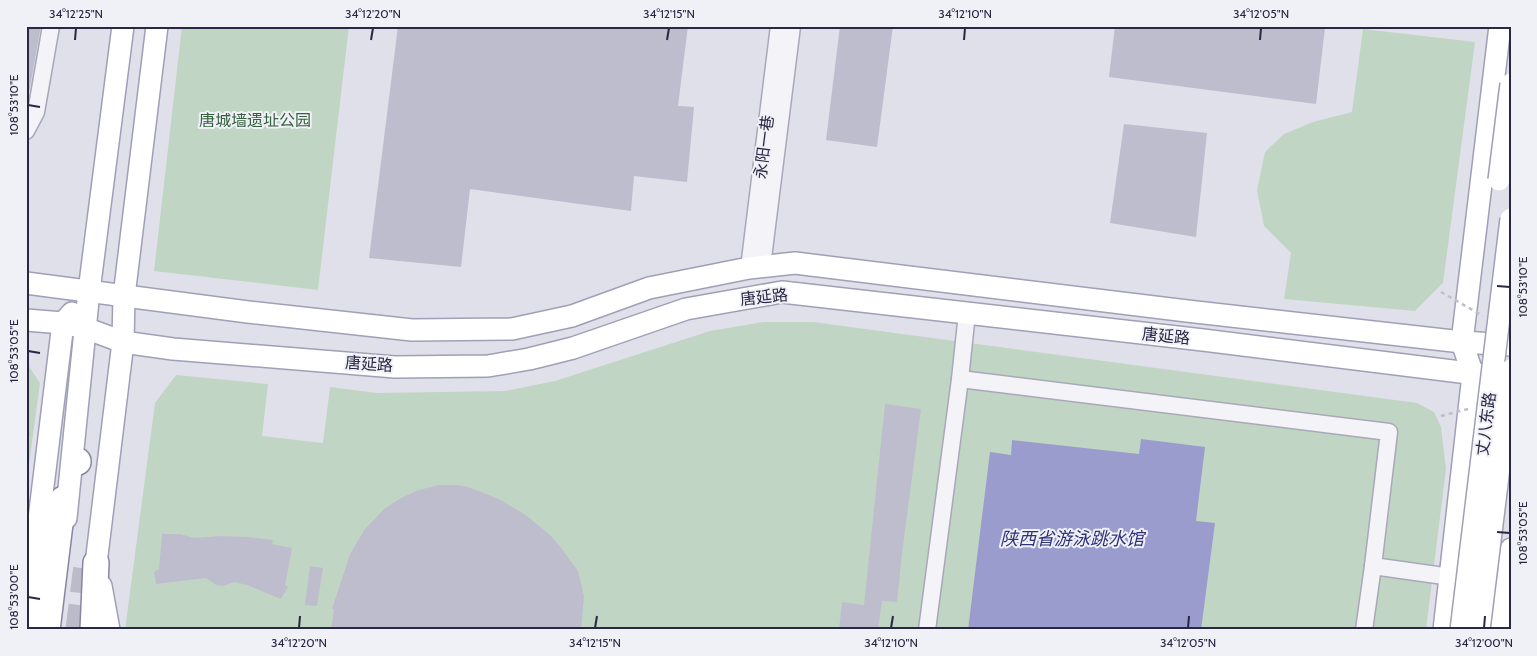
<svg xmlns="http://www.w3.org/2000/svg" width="1537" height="656" viewBox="0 0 1537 656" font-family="Cabin,'Noto Sans SC',sans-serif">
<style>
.green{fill:#c1d5c4}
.water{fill:#999ccd}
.building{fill:#bebdcd}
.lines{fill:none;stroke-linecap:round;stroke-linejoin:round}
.highway-tunnel{stroke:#bbbbc9;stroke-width:25;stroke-dasharray:25 12;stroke-linecap:butt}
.minor-casing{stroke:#a9a8b8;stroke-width:19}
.major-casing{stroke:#9f9fb7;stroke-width:24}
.highway-casing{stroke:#8786a2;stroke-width:28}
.path{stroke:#bfbec9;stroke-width:2.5;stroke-dasharray:4 4;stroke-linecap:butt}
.minor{stroke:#f4f3f8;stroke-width:16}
.major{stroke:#fff;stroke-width:21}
.highway{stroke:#fff;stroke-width:25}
.major-bridge-casing{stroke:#9f9fb7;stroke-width:24;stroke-linecap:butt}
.path-bridge{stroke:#bfbec9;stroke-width:2.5;stroke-dasharray:4 4;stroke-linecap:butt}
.major-bridge{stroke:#fff;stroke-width:21}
.ticks{fill:none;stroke:#292743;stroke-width:2}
.labels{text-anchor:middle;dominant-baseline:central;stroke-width:4;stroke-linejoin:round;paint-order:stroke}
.park-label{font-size:16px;fill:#34603e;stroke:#f0f0f7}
.street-label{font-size:16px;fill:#292743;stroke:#f0f0f7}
.water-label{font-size:18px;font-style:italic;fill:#2f317a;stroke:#f0f0f7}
.neatline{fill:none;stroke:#292743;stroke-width:2}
.ticks-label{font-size:12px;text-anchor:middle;fill:#292743}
</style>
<rect width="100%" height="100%" fill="#e0e0ea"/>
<!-- green -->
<g class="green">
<path d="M182,26H349L318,290L154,271Z"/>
<path d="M1363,29L1475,42L1443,283L1415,311L1284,299L1291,253L1264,226L1257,190L1265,152L1284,134L1313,122L1352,112Z"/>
<path d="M763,322H813L1417,403L1434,412L1441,427L1446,469L1426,630H125L155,403L176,375L268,384L262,436L323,443L330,387L377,393L505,391L555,381L710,331Z"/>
<path d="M26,362L40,383L26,487Z"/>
</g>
<!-- water -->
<path class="water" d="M1141,439L1205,447L1196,521L1215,523L1201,630H968L990,452L1011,455L1012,440L1139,454Z"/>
<!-- building -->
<g class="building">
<path d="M26,26H41L26,109Z"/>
<path d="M398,26H688L678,106L694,107L687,182L634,176L631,211L470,189L461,267L369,258Z"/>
<path d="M840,26H893L877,147L826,140Z"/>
<path d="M1115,26H1310L1325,28L1316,104L1109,77Z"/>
<path d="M1124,124L1207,133L1196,237L1110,223Z"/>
<path d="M885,404L921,409L902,553L897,602L882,601L878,630H839L842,602L864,605Z"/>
<path d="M439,485H457L468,487L499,499L527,516L551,536L562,549L578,571L584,596L581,630H331L334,609H332L350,554L365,529L384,509L401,498L419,490Z"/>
<path d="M162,534H180L194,538L221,536L248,537L273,540L272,544L292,548L285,585L288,587L281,599L247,585L234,582L223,586L216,585L206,578L156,584L154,572L159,569Z"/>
<path d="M310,566L323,568L317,606L305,605Z"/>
</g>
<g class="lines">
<!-- highway-tunnel -->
<path class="highway-tunnel" d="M78,630L86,565"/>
<!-- minor casing -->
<g class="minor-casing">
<g id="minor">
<path d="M26,131L36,112L51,26"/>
<path d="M762,266L792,26"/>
<path d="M749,268L779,26"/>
<path d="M960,379L967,313"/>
<path d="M927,630L960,379L1389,432L1373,566L1451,577"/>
<path d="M1364,630L1373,566"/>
</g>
</g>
<!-- major casing -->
<g class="major-casing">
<g id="major">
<path d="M26,283L248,312L412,330L512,329L572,316L649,288L749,268L795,263L1187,311L1462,342L1511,345"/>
<path d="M26,320L63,323L85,328L123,342L173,349L395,367L488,366L529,359L573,348L686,309L782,292L1203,340L1509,378"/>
<path d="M66,518L89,291L123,26"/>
<path d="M94,580L123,342L124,296L157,26"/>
<path d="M101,586L109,630"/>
<path d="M26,625L63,323L72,313"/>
<path d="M1444,630L1473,375L1462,342L1500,26"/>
<path d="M1501,630L1511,549"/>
</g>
</g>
<!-- highway casing -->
<g class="highway-casing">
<g id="highway">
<path d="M78,462V461"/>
<path d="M47,630L63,499"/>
<path d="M93,630L96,563"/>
</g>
</g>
<!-- path -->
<path class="path" d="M26,434L33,435"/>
<!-- minor -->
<use href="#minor" class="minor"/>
<!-- major -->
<use href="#major" class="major"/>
<!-- highway -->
<use href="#highway" class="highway"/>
<!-- major-bridge casing -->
<g class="major-bridge-casing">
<g id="major-bridge">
<path d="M1499,180L1511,84"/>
<path d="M1461,630L1511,219"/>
<path d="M1479,630L1511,370"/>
</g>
</g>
<!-- path-bridge -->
<g class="path-bridge">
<path d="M1441,292L1483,316"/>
<path d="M1441,416L1472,408"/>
</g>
<!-- major-bridge -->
<use href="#major-bridge" class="major-bridge"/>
</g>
<!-- ticks -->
<path class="ticks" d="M75,40L76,28M371,40L373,28M667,40L669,28M964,40L965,28M1260,40L1261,28M28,105L40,107M1497,286L1510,287M28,351L40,353M1497,532L1510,533M28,597L40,599M299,628L300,616M595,628L597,616M891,628L893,616M1188,628L1189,616M1484,628L1485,616"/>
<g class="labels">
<!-- park labels -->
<g class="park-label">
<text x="255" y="120">唐城墙遗址公园</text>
</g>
<!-- street labels -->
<g class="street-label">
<text transform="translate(764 147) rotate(-83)">永阳一巷</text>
<text transform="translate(764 297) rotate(-6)">唐延路</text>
<text transform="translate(1166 336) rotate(6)">唐延路</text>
<text transform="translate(369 364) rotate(4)">唐延路</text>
<text transform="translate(1486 424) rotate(-83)">丈八东路</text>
</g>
<!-- water labels -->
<g class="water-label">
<text x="1072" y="539">陕西省游泳跳水馆</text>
</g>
</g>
<!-- border -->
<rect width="1537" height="656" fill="none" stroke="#f0f0f7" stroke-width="55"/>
<rect x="28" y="28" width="1482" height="600" class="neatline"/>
<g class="ticks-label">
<text x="76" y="18">34°12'25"N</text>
<text x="373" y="18">34°12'20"N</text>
<text x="669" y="18">34°12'15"N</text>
<text x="965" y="18">34°12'10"N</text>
<text x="1261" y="18">34°12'05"N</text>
<text transform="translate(14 105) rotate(-90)" y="4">108°53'10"E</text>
<text transform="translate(1523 287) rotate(-90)" y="4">108°53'10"E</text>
<text transform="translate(14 351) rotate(-90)" y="4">108°53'05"E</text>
<text transform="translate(1523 533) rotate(-90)" y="4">108°53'05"E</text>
<text transform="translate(14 597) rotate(-90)" y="4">108°53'00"E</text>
<text x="299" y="647">34°12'20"N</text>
<text x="595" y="647">34°12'15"N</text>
<text x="891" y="647">34°12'10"N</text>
<text x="1188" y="647">34°12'05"N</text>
<text x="1484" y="647">34°12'00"N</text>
</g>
</svg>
